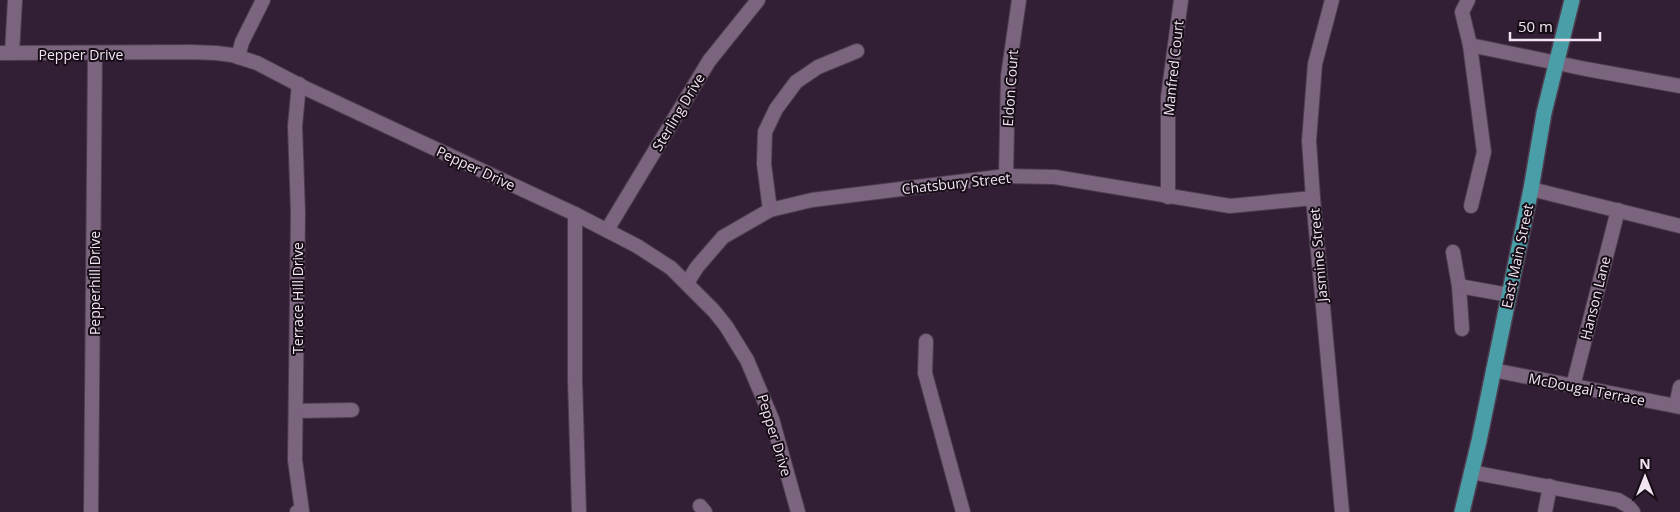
<svg xmlns="http://www.w3.org/2000/svg" width="1680" height="512" viewBox="0 0 1680 512" font-family="'Open Sans',sans-serif">
<style>
.lines{fill:none;stroke-linecap:round;stroke-linejoin:round}
.minor-casing{stroke:#4e3d4f;stroke-width:16}
.major-casing{stroke:#4e3d4f;stroke-width:18}
.minor{stroke:#7b647d;stroke-width:14}
.major{stroke:#4a9ea8;stroke-width:15}
.labels{text-anchor:middle;dominant-baseline:central;stroke-width:4;stroke-linejoin:round;paint-order:stroke}
.street-label{font-size:14px;fill:#f2e4f2;stroke:#160d16}
</style>
<rect width="100%" height="100%" fill="#331f35"/>
<g class="lines">
<!-- minor casing -->
<g class="minor-casing">
<g id="minor">
<path d="M1332,0L1315,64L1309,141L1313,198L1342,512"/>
<path d="M1468,0L1462,12L1470,45L1586,69L1680,86"/>
<path d="M1470,45L1484,152L1471,206"/>
<path d="M0,53L191,52L216,53L232,55L257,63L305,88L575,214L637,246L671,268L714,311L726,326L747,360L772,419L798,512"/>
<path d="M12,53L15,0"/>
<path d="M238,57L242,42L263,0"/>
<path d="M1006,176L1008,76L1019,0"/>
<path d="M1531,189L1680,226"/>
<path d="M1168,197V97L1181,0"/>
<path d="M770,210L764,164L765,132L776,109L796,82L818,67L857,51"/>
<path d="M575,214V380L579,512"/>
<path d="M607,230L709,61L758,0"/>
<path d="M1453,252L1459,286L1462,329"/>
<path d="M687,283L697,267L723,237L770,210L812,200L1006,176L1055,177L1230,206L1313,198"/>
<path d="M1459,286L1509,295"/>
<path d="M926,341L925,373L963,512"/>
<path d="M1493,370L1680,407"/>
<path d="M1573,386L1618,210"/>
<path d="M1676,406L1680,387"/>
<path d="M296,411L352,410"/>
<path d="M1471,472L1618,500L1628,506L1633,512"/>
<path d="M700,506L705,512"/>
<path d="M91,512L95,54"/>
<path d="M297,512L302,511L295,460L298,213L295,126L299,84"/>
<path d="M1545,512L1550,486"/>
</g>
</g>
<!-- major casing -->
<g class="major-casing">
<path id="major" d="M1462,512L1479,441L1531,189L1544,113L1572,0"/>
</g>
<!-- minor -->
<use href="#minor" class="minor"/>
<!-- major -->
<use href="#major" class="major"/>
</g>
<g class="labels">
<!-- street labels -->
<g class="street-label">
<text x="81" y="54">Pepper Drive</text>
<text transform="translate(1173 68) rotate(-84)">Manfred Court</text>
<text transform="translate(1010 88) rotate(-86)">Eldon Court</text>
<text transform="translate(678 112) rotate(-59)">Sterling Drive</text>
<text transform="translate(476 168) rotate(25)">Pepper Drive</text>
<text transform="translate(956 183) rotate(-6)">Chatsbury Street</text>
<text transform="translate(1318 255) rotate(-95)">Jasmine Street</text>
<text transform="translate(1517 256) rotate(-78)">East Main Street</text>
<text transform="translate(94 283) rotate(-90)">Pepperhill Drive</text>
<text transform="translate(297 298) rotate(-90)">Terrace Hill Drive</text>
<text transform="translate(1595 298) rotate(-76)">Hanson Lane</text>
<text transform="translate(1587 389) rotate(11)">McDougal Terrace</text>
<text transform="translate(775 435) rotate(73)">Pepper Drive</text>
</g>
</g>
<!-- north arrow -->
<g transform="translate(1645 477)" stroke="#160d16" stroke-width="4" paint-order="stroke">
<path d="M0-4L9 19L0 12L-9 19Z" fill="#f2e4f2"/>
<text y="-8" font-size="14" font-weight="bold" text-anchor="middle" fill="#f2e4f2">N</text>
</g>
<!-- scale -->
<path d="M1510 32v8h90v-8" fill="none" stroke="#f2e4f2" stroke-width="2.5"/>
<text x="1518" y="32" font-size="15" fill="#f2e4f2" stroke="#160d16" stroke-width="4" paint-order="stroke">50 m</text>
</svg>
